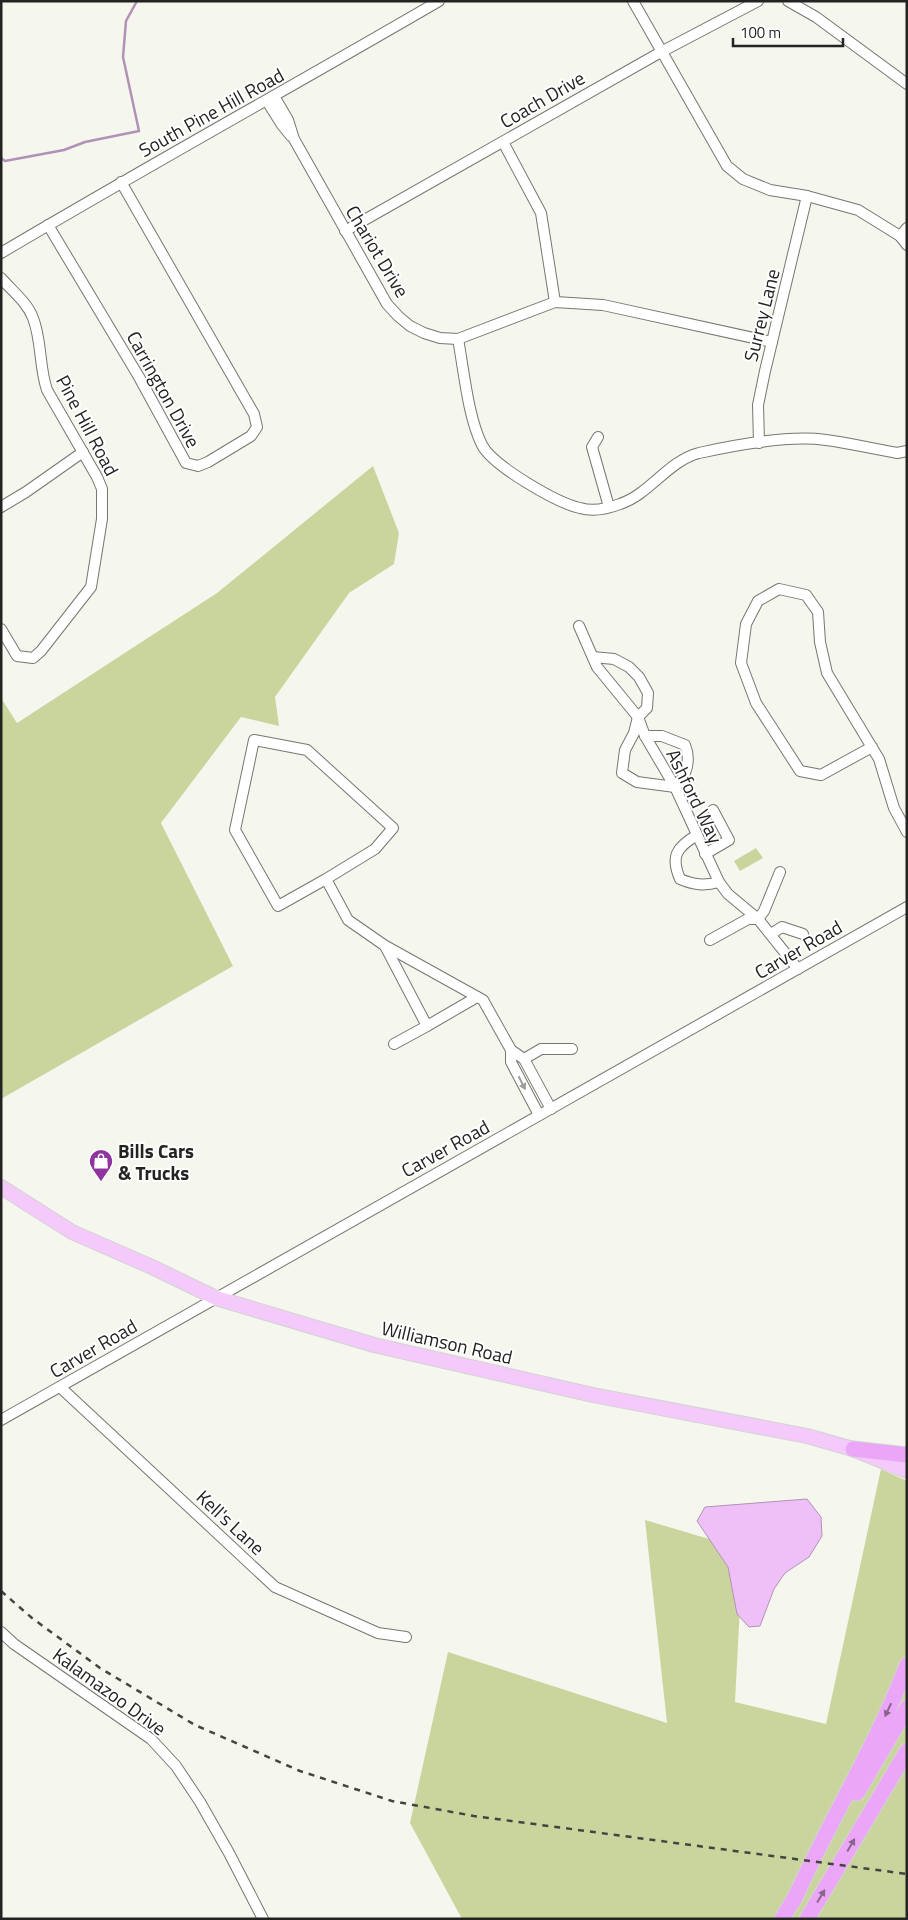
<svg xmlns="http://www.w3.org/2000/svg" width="908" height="1920" viewBox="0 0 908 1920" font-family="'Titillium Web',sans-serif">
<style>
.green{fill:#cad59e}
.water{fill:#efc0f7;stroke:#b291b7}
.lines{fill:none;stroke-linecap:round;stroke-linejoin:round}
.stream{stroke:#b291b7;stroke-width:2.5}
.minor-casing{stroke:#757770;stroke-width:12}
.major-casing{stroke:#d3d3d3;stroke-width:16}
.highway-casing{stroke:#d3d3d3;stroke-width:17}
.minor{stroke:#fff;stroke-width:10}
.major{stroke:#f3cafa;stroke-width:14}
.highway{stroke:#eba6f7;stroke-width:15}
.rail{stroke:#444541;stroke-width:2.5;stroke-dasharray:6 6;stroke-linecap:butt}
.oneway{fill:#9c9c9b}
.oneway2{fill:#87658c}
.labels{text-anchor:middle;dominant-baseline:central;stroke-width:4;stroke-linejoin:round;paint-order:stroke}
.street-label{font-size:19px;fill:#232421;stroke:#fff}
.poi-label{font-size:19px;font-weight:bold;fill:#232421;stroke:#fff;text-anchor:start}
</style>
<rect width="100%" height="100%" fill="#f5f7ee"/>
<!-- green -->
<g class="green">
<path d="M373,466L399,533L394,564L349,593L275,697L279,726L241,717L161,823L233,966L1,1099V698L17,723L217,593Z"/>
<path d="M756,848L763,858L740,871L734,861Z"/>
<path d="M881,1469L907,1481V1919H462L410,1823L448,1652L667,1723L645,1520L743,1549L735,1702L826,1724Z"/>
</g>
<!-- water -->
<path class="water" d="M807,1499L821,1517L822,1536L809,1557L785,1573L774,1589L760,1626L749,1627L737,1614L728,1567L697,1521L705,1507Z"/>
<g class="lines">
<!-- stream -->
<path class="stream" d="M1,158L5,161L64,150L85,142L139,131L123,57L126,21L137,1"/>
<!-- minor casing -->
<g class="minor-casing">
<g id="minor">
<path d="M633,1L727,166L743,179L770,190L807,196L858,210L900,236L907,245"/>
<path d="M788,1L816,17L907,84"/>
<path d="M274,96L288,120L294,139L387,304L398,316L410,326L424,333L440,338L458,339L555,302L603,305L772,342"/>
<path d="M267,101L282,125L291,136"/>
<path d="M503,142L541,213L555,302"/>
<path d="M48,225L139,377L186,463L198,466L208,462L251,436L257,427L254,414L121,182"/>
<path d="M345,231L661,52L758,1"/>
<path d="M900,236L907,228"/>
<path d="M1,253C146,167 293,86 439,1"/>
<path d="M1,278C12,291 27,302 33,318C42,341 39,367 47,390L97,477L102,489V519L91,587L41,651L33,658L17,656L1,629"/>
<path d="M458,339C464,371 468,417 482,445C493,466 557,503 580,508C593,512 607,509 620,504C650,494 668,461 699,453C735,445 790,435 826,440C850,443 873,449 897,453L907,451"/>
<path d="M598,437L592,447L609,507"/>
<path d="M759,443L758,405L765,371L807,196"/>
<path d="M1,507L26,492L83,452"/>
<path d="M579,626L597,667L638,717L645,736L675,787L719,882L728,894L758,919L798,969"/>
<path d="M593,657L614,659L629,667L639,677L648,693L647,708L638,717L634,733L625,750L622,773L637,782L675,787C687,777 691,759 685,745L662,736H645"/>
<path d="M872,747L821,775L800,771L756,703L741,663L746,624L758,601L779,589L806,595L818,612L820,642L827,673L879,759L894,808L907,832"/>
<path d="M697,835C677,847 670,856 680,879C694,885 704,886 719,882"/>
<path d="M705,854L729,840L713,810"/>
<path d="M326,879L375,849L393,828L307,750L254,740L235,830L278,906L326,879L348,920L384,945L483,1000L511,1050L524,1059L551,1109"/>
<path d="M771,934L782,927L803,934"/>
<path d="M710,940L748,919H758L764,911L780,872"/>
<path d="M385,946L427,1026L477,997"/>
<path d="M394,1044L427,1026"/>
<path d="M511,1050V1062L539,1115"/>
<path d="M524,1059L541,1049H572"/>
<path d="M60,1387L275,1587L378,1633L406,1637"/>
<path d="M1,1420L907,907"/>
<path d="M1,1632L14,1644L151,1739L176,1766L200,1802L229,1853L263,1919"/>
</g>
</g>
<!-- major casing -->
<g class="major-casing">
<path id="major" d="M1,1187L72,1232L152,1267L216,1298L374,1345L593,1395L807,1436L853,1449L907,1471"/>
</g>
<!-- highway casing -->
<g class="highway-casing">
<g id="highway">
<path d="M853,1449L907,1455"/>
<path d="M857,1793L907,1708"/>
<path d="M794,1900C829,1821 876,1747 907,1665"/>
<path d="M782,1919L798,1892"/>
<path d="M807,1919L907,1751"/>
</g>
</g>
<!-- minor -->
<use href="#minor" class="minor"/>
<!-- major -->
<use href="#major" class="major"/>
<!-- highway -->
<use href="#highway" class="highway"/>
<!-- rail -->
<path class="rail" d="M1,1591L32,1618L100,1668L195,1725L300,1771L392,1801L474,1816L907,1874"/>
</g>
<!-- one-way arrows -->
<defs><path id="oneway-solid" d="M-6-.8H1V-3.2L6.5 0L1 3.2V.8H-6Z" transform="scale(1.25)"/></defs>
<use class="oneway" href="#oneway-solid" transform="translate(522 1083) rotate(63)"/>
<g class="oneway2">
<use href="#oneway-solid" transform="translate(888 1710) rotate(115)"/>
<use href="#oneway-solid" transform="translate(851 1845) rotate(-60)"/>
<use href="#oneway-solid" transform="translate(821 1896) rotate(-59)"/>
</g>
<!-- icons -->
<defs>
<g id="shop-pin" transform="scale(1.25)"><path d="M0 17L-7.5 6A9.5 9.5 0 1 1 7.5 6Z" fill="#9035a0" stroke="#fff"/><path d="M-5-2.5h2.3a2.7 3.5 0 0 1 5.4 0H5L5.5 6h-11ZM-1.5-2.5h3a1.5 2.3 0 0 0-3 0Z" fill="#fff"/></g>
</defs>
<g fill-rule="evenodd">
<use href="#shop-pin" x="101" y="1161"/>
</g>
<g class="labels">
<!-- street labels -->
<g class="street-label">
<text transform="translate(542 99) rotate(-30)">Coach Drive</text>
<text transform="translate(211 112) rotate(-29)">South Pine Hill Road</text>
<text transform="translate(378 251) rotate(59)">Chariot Drive</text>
<text transform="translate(761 315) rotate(-76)">Surrey Lane</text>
<text transform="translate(164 389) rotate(61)">Carrington Drive</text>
<text transform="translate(88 425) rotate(62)">Pine Hill Road</text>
<text transform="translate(695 796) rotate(64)">Ashford Way</text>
<text transform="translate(798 949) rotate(-30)">Carver Road</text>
<text transform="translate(445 1148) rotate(-29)">Carver Road</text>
<text transform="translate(447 1342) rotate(13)">Williamson Road</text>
<text transform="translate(93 1348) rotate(-30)">Carver Road</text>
<text transform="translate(231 1522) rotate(43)">Kell's Lane</text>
<text transform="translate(110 1691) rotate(36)">Kalamazoo Drive</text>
</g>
<!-- poi labels -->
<g class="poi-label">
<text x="118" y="1150">Bills Cars<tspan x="118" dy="22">&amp; Trucks</tspan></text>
</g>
</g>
<!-- border -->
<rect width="908" height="1920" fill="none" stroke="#232421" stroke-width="5"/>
<!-- scale -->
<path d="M733 38v8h110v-8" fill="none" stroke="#232421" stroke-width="2.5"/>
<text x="740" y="38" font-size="15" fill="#232421" stroke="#ffffff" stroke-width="4" paint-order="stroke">100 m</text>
</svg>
